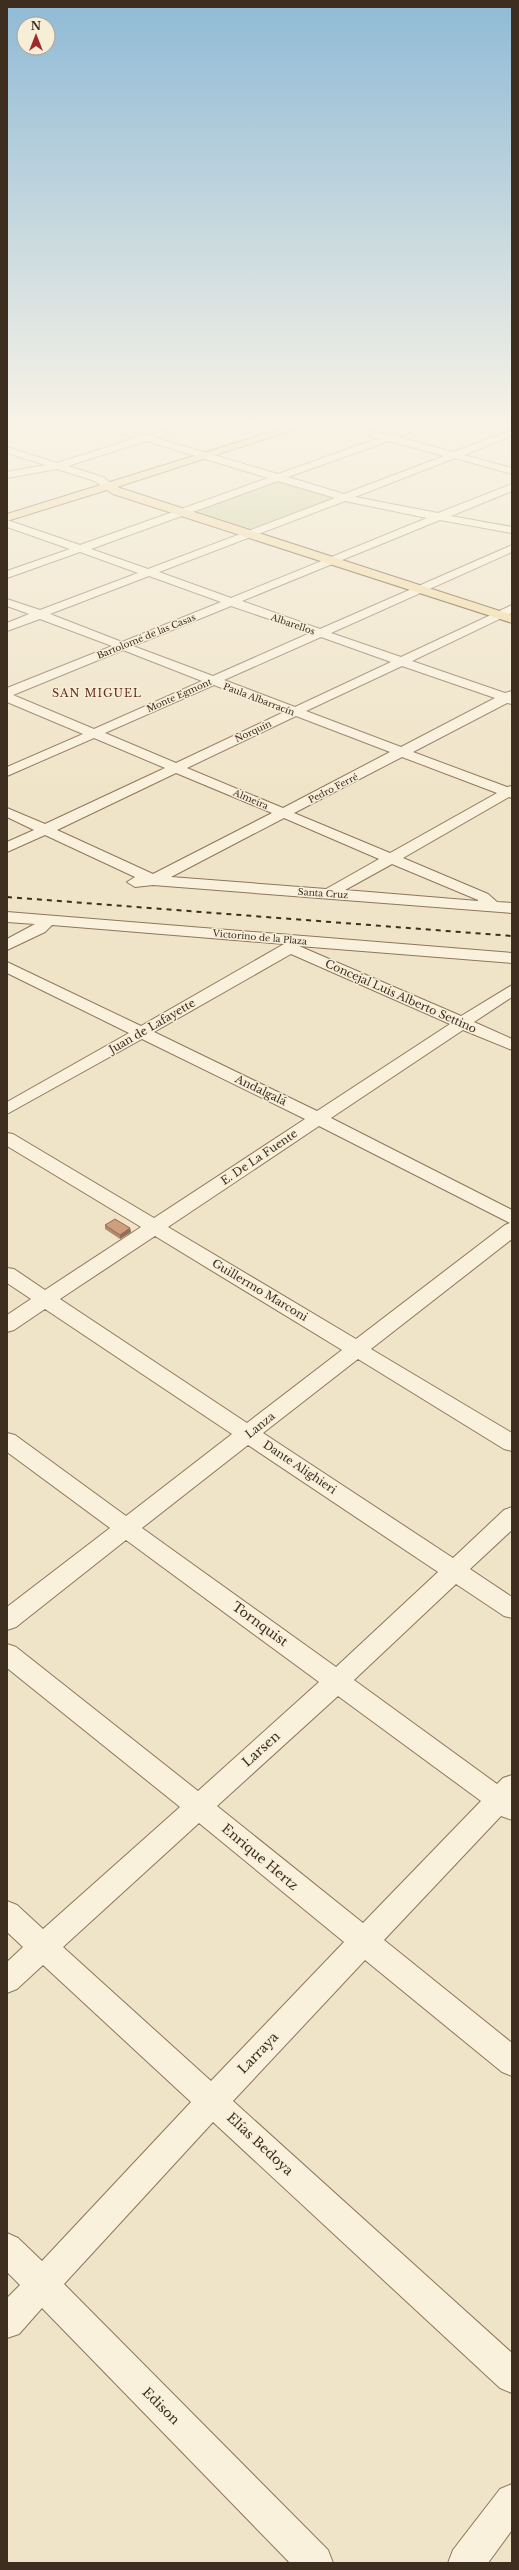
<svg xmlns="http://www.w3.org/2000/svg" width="519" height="2570" viewBox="0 0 519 2570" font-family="'Libre Baskerville',serif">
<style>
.green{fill:#c9cf9b}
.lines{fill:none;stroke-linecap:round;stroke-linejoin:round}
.minor-casing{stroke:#8d765c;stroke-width:2}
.major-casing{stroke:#5b4430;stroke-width:2}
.minor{fill:#faf1dc;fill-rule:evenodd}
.major{fill:#f3d9a0;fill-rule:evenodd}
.rail{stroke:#3d2e20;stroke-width:2;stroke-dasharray:5 5;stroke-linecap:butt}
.wall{fill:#b2896c}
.shaded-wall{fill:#916f58}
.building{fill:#cf9f7d;stroke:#916f58}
.labels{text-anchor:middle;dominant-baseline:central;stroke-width:3;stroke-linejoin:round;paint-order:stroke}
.far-street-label{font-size:9px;fill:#3d2e20;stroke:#f7eed8}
.far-quarter-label{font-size:11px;letter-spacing:1px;fill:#6b2e1e;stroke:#f7eed8}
.street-label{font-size:11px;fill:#3d2e20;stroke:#f7eed8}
.near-street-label{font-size:13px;fill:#3d2e20;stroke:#f7eed8}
</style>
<rect width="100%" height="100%" fill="#f0e4c8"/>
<!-- green -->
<path class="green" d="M274,478L339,497L248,533L183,512Z"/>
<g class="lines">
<!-- minor casing -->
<g class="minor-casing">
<g id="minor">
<path d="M7,427H20L7,432Z"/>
<path d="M105,427C119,427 137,436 147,435C161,434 172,427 186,427L185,429L156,438L278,474L379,438L347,429L346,427C359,427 379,435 389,434C401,433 409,427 422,427L399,437L453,452L512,430V436L464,455L512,468V474L455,458L355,497L438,513L512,484V491L451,516L512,527V533L440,520L242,601L320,629L512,545V552L331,633L401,657L512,605V613L412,661L505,693L512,691V704L507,703L413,752L507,787L512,786V798L509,797L403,858L488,894L497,902L512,903V913L153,885L135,887L127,882L135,877L45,835L7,852V842L34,830L7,817V808L45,824L165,768L94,738L7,776V767L83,734L7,702V688L112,646L40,619L7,631V623L29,614L7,606V599L40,610L138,573L80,552L7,578V571L70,549L7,527V520L80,545L268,478L146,441L68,466L103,477L112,484V488H104L95,481L57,469L7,478V472L45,465L7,453V447L57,463L136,438L106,429ZM389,441L444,456L344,494L288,477ZM278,481L335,498L148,569L91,549ZM345,501L427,518L231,598L159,572ZM149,576L221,602L122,642L50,614ZM231,606L310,633L213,676L133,646ZM321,637L391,662L295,707L224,680ZM123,650L202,681L94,729L13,695ZM402,666L495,698L401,747L306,711ZM214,685L284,712L176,763L105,733ZM296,716L390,752L283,808L187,768ZM402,757L497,793L390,853L294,813ZM176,773L272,813L153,874L57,830ZM284,818L379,859L326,889L171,877ZM392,864L478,900V901L345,890Z"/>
<path d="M7,912L512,953V963L299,946L461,1016L512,985V997L474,1022L512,1039V1050L463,1030L331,1118L512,1210V1239L371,1349L512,1433V1451L504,1449L358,1359L263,1433L453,1558L504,1510L512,1507V1530L470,1569L512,1597V1618L504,1616L456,1584L354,1680L497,1784L503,1778L512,1775V1820L501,1816L384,1940L512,2043V2076L502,2072L365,1960L233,2101L512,2353V2393L500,2388L213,2122L64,2284L328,2550L333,2563H290L42,2308L19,2334L7,2338V2298L20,2285L7,2272V2233L18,2238L42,2261L191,2102L43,1965L17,1989L7,1993V1962L23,1947L7,1932V1901L17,1905L43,1929L180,1807L7,1668V1644L16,1647L198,1791L319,1682L126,1540L16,1627L7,1630V1607L110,1528L7,1452V1433L15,1435L126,1516L232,1434L45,1309L14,1330L7,1332V1315L31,1299L7,1283V1268L14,1269L45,1290L141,1227L7,1146V1133L13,1134L154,1218L305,1119L142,1039L7,1114V1102L129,1033L7,973V962L141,1026L284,944L52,925L45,932L7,950V939L35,924L7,922ZM291,954L450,1024L317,1111L154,1032ZM319,1126L510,1223L505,1225L356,1339L168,1227ZM155,1236L342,1350L247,1423L60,1299ZM248,1445L438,1572L336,1667L142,1528ZM338,1696L481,1801L363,1923L217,1806ZM199,1823L344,1942L211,2081L63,1947Z"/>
<path d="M512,2484V2530L488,2563H448L453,2550L500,2489Z"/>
</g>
</g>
<!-- major casing -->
<g class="major-casing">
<path id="major" d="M287,427H302L117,487L512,615V623L113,494L107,490L7,521V514Z"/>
</g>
<!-- minor -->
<use href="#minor" class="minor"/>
<!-- major -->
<use href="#major" class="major"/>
<!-- rail -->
<path class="rail" d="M7,897L512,936"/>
</g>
<!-- wall -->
<path class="wall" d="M105,1225L130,1228L131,1232L120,1239L105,1229Z"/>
<!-- shaded-wall -->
<path class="shaded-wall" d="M130,1228L131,1232L120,1239V1235Z"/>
<!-- building -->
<path class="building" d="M115,1219L130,1228L120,1235L105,1225Z"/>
<!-- sky -->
<linearGradient id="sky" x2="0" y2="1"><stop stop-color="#8fbad6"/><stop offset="0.54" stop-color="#f8f3e6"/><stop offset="1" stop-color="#f8f3e6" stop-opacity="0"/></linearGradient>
<rect width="519" height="786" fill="url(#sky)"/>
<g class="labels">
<!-- far-street labels -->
<g class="far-street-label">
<text transform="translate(293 624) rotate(19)">Albarellos</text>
<text transform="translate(146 636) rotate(-22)">Bartolomé de las Casas</text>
<text transform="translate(179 695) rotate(-24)">Monte Egmont</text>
<text transform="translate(259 699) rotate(21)">Paula Albarracín</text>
<text transform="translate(253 731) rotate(-25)">Ñorquín</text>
<text transform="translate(333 788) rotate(-27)">Pedro Ferré</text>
<text transform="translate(251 799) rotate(23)">Almeira</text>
<text transform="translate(323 893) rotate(4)">Santa Cruz</text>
<text transform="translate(260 937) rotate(5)">Victorino de la Plaza</text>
</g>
<!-- far-quarter labels -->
<g class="far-quarter-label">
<text x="97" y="693">SAN MIGUEL</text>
</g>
<!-- street labels -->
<g class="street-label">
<text transform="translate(401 996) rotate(24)">Concejal Luis Alberto Settino</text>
<text transform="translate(152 1026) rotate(-30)">Juan de Lafayette</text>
<text transform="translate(261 1090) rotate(26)">Andalgalá</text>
<text transform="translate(259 1157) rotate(-34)">E. De La Fuente</text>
<text transform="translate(260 1290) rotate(31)">Guillermo Marconi</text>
<text transform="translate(260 1425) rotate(-39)">Lanza</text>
<text transform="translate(300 1467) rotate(34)">Dante Alighieri</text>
</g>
<!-- near-street labels -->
<g class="near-street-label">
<text transform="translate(260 1624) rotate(36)">Tornquist</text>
<text transform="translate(261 1749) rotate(-42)">Larsen</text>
<text transform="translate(260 1857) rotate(40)">Enrique Hertz</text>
<text transform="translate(258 2053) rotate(-46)">Larraya</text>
<text transform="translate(260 2144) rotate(43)">Elías Bedoya</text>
<text transform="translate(161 2406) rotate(45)">Edison</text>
</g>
</g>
<!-- border -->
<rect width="519" height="2570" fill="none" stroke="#3d2e20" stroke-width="16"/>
<!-- north arrow -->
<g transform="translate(36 36)"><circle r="19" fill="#f7eed8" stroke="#ada18e"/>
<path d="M0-3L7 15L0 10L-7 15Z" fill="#9e2a2b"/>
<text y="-6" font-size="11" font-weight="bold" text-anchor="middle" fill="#3d2e20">N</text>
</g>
</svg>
